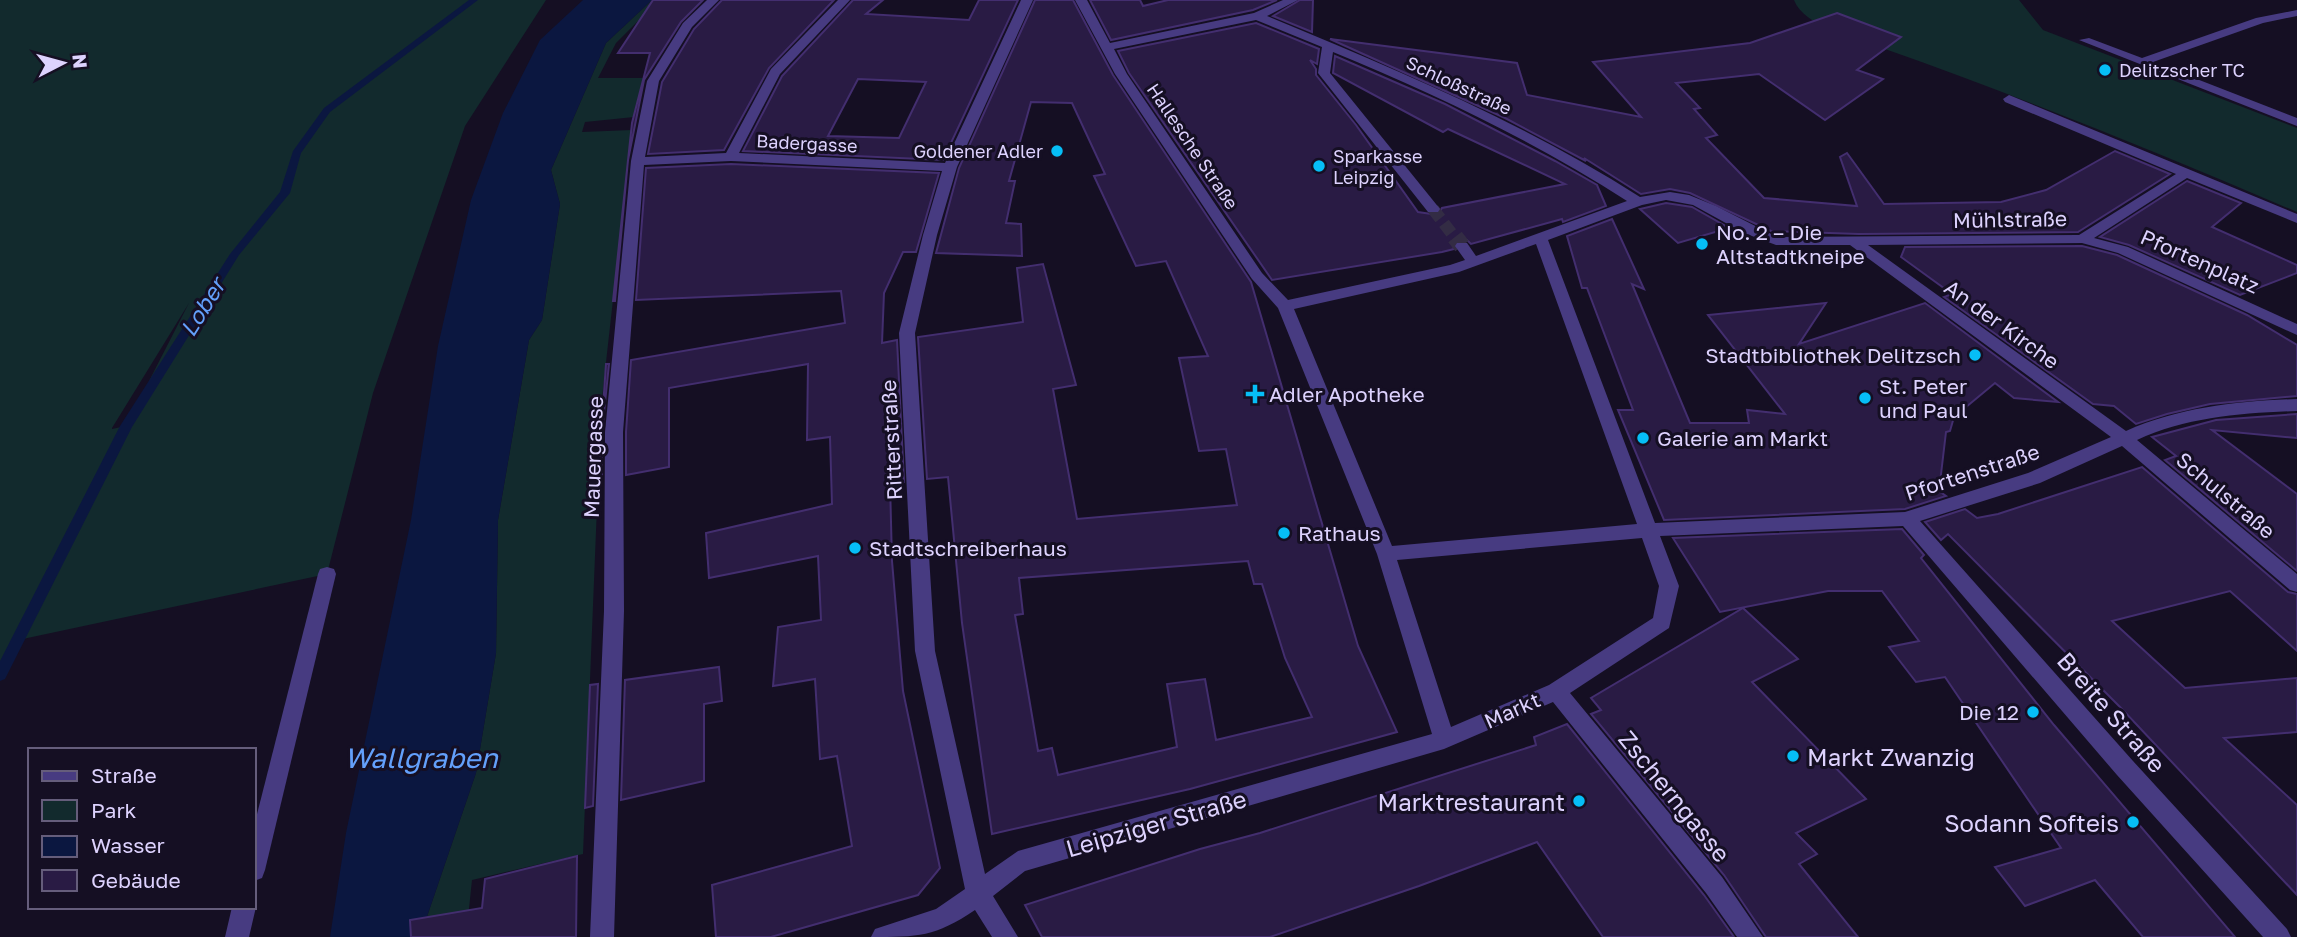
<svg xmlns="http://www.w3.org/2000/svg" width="2297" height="937" viewBox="0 0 2297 937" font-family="'Golos Text',sans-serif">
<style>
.green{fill:#122a2d;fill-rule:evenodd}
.water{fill:#0b1740}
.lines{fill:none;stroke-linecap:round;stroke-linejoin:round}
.stream{fill:#0b1740;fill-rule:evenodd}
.building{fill:#291b44;stroke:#432e6f;stroke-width:2;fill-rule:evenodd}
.minor-tunnel-far1{stroke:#332c44;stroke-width:12;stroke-dasharray:12 6;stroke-linecap:butt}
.minor-tunnel{stroke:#332c44;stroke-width:17;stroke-dasharray:17 8;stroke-linecap:butt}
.minor{fill:#473b81;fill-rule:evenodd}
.poi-dot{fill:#06bef6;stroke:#150f23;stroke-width:2.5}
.labels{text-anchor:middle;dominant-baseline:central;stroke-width:6;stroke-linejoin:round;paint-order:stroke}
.far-poi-label{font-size:18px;fill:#ddd2fe;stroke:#150f23;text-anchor:start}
.far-street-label{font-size:18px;fill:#ddd2fe;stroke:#150f23}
.street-label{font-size:21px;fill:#ddd2fe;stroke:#150f23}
.poi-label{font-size:21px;fill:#ddd2fe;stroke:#150f23;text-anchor:start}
.water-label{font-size:23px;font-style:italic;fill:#63a0fb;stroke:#150f23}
.near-street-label{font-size:24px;fill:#ddd2fe;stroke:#150f23}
.near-poi-label{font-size:24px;fill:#ddd2fe;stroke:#150f23;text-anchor:end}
.near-water-label{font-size:28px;font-style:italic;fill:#63a0fb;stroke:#150f23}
</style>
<rect width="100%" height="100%" fill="#150f23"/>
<!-- green -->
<g class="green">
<path d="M0,0H546L465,126L373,393L327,574L18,640L0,675ZM189,303L126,426L112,429V428Z"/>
<path d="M652,0H701L649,10L616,43L598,78H643L634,117L585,122L582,132L632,130L601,407L583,854L472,880L466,937H420L476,773L496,653L498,520L529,340L542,320L560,204L551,170L606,43Z"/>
<path d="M1794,0H2019L2043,30L2297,128V212C2162,154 2024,98 1885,49C1859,40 1804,27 1794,0Z"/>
</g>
<!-- water -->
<path class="water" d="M583,0H652L606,43L551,170L560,204L542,320L529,340L498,520L496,653L476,773L420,937H330L346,833L411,520L438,346L471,200L503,113L540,40Z"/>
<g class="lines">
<!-- stream -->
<path class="stream" d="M469,0H478L330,112L301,153L290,193L239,255L132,427L5,679L0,681V661L120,426L230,254L280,192L293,151L324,108Z"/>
</g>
<!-- building -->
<g class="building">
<path d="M653,0H703L681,22L644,80L628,160L615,301H613L632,123L650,53H618Z"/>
<path d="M722,0H834L769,68L724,150L648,154L662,82L694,29Z"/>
<path d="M853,0H883L866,14L969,20L979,0H1018L943,160L743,151L782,76ZM858,79L926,82L899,138L828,136Z"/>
<path d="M1035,0H1073L1113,75L1251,282L1358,646L1397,732L1190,789L992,834L962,623L948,477L927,479L918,337L1023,322L1017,268L1043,264L1076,385L1053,389L1077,519L1237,505L1226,449L1199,451L1179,358L1208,356L1166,261L1136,266L1094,176L1105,174L1072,103L1031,102L1009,181H1015L1006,223L1021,224L1022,256L936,253L959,168ZM1248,561L1254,584H1262L1285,658L1312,717L1216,740L1205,679L1167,684L1177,747L1058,775L1052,748L1038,751L1015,615L1023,614L1019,578Z"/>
<path d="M1090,0H1140L1143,6L1168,0H1277L1253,10L1111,40Z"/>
<path d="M1300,0H1313L1312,32L1273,16Z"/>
<path d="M1837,13L1901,37L1857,70L1883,79L1825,120L1759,74L1676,83L1700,108L1694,109L1717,135L1706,138L1764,198L1857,206L1840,157L1847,153L1884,204L2001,202L2046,190L2115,151L2170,174L2078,232L1859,234L1771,231L1690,193L1670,189L1641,194L1584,158L1586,161L1505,118L1330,39L1517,63L1527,95L1641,117L1593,62L1750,43Z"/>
<path d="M1256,23L1319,49L1317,64L1310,60L1316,69V75L1356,125L1418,212L1438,215L1442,208L1565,184L1448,129L1443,132L1333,73L1335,56L1445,104L1555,161L1597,185L1606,206L1563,222L1562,219L1471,244L1467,240H1457L1453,245L1454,249L1442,252L1272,280L1129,73L1118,51Z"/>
<path d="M731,164L939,173L916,252H903L884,293L882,343L897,340L904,482L890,483L892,561L903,691L940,868L918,895L771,937H716L712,885L852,846L837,756L820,759L815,679L773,686L778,627L821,620L818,556L709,578L706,533L832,504L830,437L807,440L808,364L669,388V467L626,475V432L631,360L845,323L841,291L636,300L646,168Z"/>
<path d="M2187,181L2241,203L2212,227L2297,265V273L2240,295L2129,245L2100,237Z"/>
<path d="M1666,203L1692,207L1729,228L1678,243L1640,209Z"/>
<path d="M1612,219L1644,289L1632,284L1690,423H1749L1747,410L1785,414L1708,315L1826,303L1799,344L1925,303L2058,402L2014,398L1995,383L1954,417L1950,431L1946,432L1939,491L1946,496L1905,509L1664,520L1618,410H1633L1587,288H1582L1567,236Z"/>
<path d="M2082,246L2117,255L2247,315L2297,345V396L2210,404L2167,414L2136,424L2114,406L2093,404L1944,297L1952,294L1901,257L1905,247Z"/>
<path d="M606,364H609L602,432V479H598Z"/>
<path d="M2297,414V438L2212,430L2297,494V571L2165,460L2176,456L2152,437L2216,420Z"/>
<path d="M2142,467L2288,592L2297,594V651L2230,591L2112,621L2185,688L2297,678V732L2224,738L2297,805V895L2121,708L1948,534L1941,540L1925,522L1965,509L1977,518L1998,514Z"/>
<path d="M1902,529L1924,555L1921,558L2054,725L2235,937H2143L2095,880L2025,906L1995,867L2061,848L1945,677L1916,682L1889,647L1919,641L1882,591H1828L1720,612L1673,538Z"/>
<path d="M1743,608L1798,659L1752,682L1866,799L1796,833L1817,854L1799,864L1858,937H1766L1724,875L1591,714L1601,710L1591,698Z"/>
<path d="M719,667L722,701L704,704V781L621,800L625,680Z"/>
<path d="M598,684L593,806L585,808L590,685Z"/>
<path d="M1567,724L1704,895L1734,937H1603L1537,842L1419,886L1270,937H1042L1025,905L1200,849L1260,833L1536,745L1534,737Z"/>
<path d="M577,856L576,937H411L410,920L482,908L485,879Z"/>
</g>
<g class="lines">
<!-- minor-tunnel-far1 -->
<path class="minor-tunnel-far1" d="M1433,209L1456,239"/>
<!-- minor-tunnel -->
<path class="minor-tunnel" d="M1455,237L1462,246"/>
<!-- minor -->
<g class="minor">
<path d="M707,0H719L692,27L659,81L645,157L726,153L771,69L838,0H850L780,74L739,153L945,163L1021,0H1033L957,167L937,235L915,333L935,651L985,874L1018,851L1432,734L1377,554L1278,308L1252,279L1115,74L1075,0H1087L1110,43L1254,13L1283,0H1298L1267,16C1395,69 1523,122 1640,197L1670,192L1689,195L1716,206L1777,237L2079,235L2176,174L2005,102L2003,99L2009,95L2297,214V223L2187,178L2094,238L2128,247L2297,324V335L2118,253L2082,243L1868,245L2126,431C2180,407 2239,401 2297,399V411C2242,413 2187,417 2137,440L2297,574V592L2290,590L2122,446L2040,483L1920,521L2133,761L2287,929L2291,937H2263L2117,775L1903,526L1660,536L1679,586L1669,628L1570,693L1722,877L1763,937H1737L1706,893L1553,702L1444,749L1025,871L993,896L1018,937H992L975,910C935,937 918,937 871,937L875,929L936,909L965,889L915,651L899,333L923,235L942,171L731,161L644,165L623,432L624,611L614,937H590L604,611L605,432L631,161L647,81L683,23ZM1256,20L1322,47L1318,73L1428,212H1438L1440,209L1330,73L1333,52C1435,94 1534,141 1627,201L1476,256L1467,243H1457L1455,246L1465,260L1450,265L1288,300L1262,273L1127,74L1114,49ZM1666,200L1693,205L1744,233L1776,245H1850L2111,437L2028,473L1905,512L1655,523L1548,240L1642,205ZM1536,244L1637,524L1392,546L1294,309L1459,272ZM1642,538L1659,586L1653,618L1549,685L1451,727L1397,560Z"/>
<path d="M2297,10V16L2263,23L2153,62L2297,118V126L2079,40L2089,38L2142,58L2256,18Z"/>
<path d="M327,567L334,569L336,574L265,870L262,878L254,881V826L318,574L320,569Z"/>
<path d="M254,902L256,907L249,937H225L232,907H254Z"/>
</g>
</g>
<!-- markers -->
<g class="poi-dot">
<circle cx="2105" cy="70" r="7"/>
<circle cx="1057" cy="151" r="7"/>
<circle cx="1319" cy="166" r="7"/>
<circle cx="1702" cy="244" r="7"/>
<circle cx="1975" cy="355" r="7"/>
<path d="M1251.5 383.5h7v7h7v7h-7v7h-7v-7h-7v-7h7z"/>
<circle cx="1865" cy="398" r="7"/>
<circle cx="1643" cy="438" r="7"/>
<circle cx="1284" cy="533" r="7"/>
<circle cx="855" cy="548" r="7"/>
<circle cx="2033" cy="712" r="7"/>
<circle cx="1793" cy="756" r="7"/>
<circle cx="1579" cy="801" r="7"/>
<circle cx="2133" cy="822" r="7"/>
</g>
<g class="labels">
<!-- far-poi labels -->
<g class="far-poi-label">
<text x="2119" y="70">Delitzscher TC</text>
<text x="1043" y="151" text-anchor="end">Goldener Adler</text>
<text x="1333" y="156">Sparkasse<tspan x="1333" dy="21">Leipzig</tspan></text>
</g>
<!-- far-street labels -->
<g class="far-street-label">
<text transform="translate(1459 85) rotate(25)">Schloßstraße</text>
<text transform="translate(807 143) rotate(3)">Badergasse</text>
<text transform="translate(1193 146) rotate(56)">Hallesche Straße</text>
</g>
<!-- street labels -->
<g class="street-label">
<text transform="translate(2010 219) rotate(-1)">Mühlstraße</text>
<text transform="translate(2200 261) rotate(24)">Pfortenplatz</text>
<text transform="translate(2002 324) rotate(36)">An der Kirche</text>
<text transform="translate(891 440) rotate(-93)">Ritterstraße</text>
<text transform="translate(593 457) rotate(-88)">Mauergasse</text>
<text transform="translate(1972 472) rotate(-18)">Pfortenstraße</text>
<text transform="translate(2226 495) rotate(40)">Schulstraße</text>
<text transform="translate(1512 710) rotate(-24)">Markt</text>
</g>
<!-- poi labels -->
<g class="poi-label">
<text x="1716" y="232">No. 2 – Die<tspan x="1716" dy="24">Altstadtkneipe</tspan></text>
<text x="1961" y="355" text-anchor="end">Stadtbibliothek Delitzsch</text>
<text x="1879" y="386">St. Peter<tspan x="1879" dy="24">und Paul</tspan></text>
<text x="1269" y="394">Adler Apotheke</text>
<text x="1657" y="438">Galerie am Markt</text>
<text x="1298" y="533">Rathaus</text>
<text x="869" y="548">Stadtschreiberhaus</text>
<text x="2019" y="712" text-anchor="end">Die 12</text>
</g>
<!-- water labels -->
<g class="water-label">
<text transform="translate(202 307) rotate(-58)">Lober</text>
</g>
<!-- near-street labels -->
<g class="near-street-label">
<text transform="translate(2112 712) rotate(49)">Breite Straße</text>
<text transform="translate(1675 796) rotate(51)">Zscherngasse</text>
<text transform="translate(1156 823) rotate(-16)">Leipziger Straße</text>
</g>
<!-- near-poi labels -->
<g class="near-poi-label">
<text x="1807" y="756" text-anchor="start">Markt Zwanzig</text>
<text x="1565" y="801">Marktrestaurant</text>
<text x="2119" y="822">Sodann Softeis</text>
</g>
<!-- near-water labels -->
<g class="near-water-label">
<text x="421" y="757">Wallgraben</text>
</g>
</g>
<!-- legend -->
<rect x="28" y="748" width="228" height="161" fill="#150f23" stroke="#655d7b" stroke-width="2"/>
<rect x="42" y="771" width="35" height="10" fill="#473b81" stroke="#655d7b" stroke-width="2"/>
<text x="91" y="783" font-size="21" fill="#ddd2fe">Straße</text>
<rect x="42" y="800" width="35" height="21" fill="#122a2d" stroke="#655d7b" stroke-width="2"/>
<text x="91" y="818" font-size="21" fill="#ddd2fe">Park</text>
<rect x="42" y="836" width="35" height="21" fill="#0b1740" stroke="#655d7b" stroke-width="2"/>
<text x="91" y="853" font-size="21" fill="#ddd2fe">Wasser</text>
<rect x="42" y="870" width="35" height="21" fill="#291b44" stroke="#655d7b" stroke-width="2"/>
<text x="91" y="888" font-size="21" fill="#ddd2fe">Gebäude</text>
<!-- north arrow -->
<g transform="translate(63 63) rotate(84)" stroke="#150f23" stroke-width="5" paint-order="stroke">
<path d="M0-5L12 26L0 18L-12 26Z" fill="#ddd2fe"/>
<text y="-10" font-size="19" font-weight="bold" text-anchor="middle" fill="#ddd2fe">N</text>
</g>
</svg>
